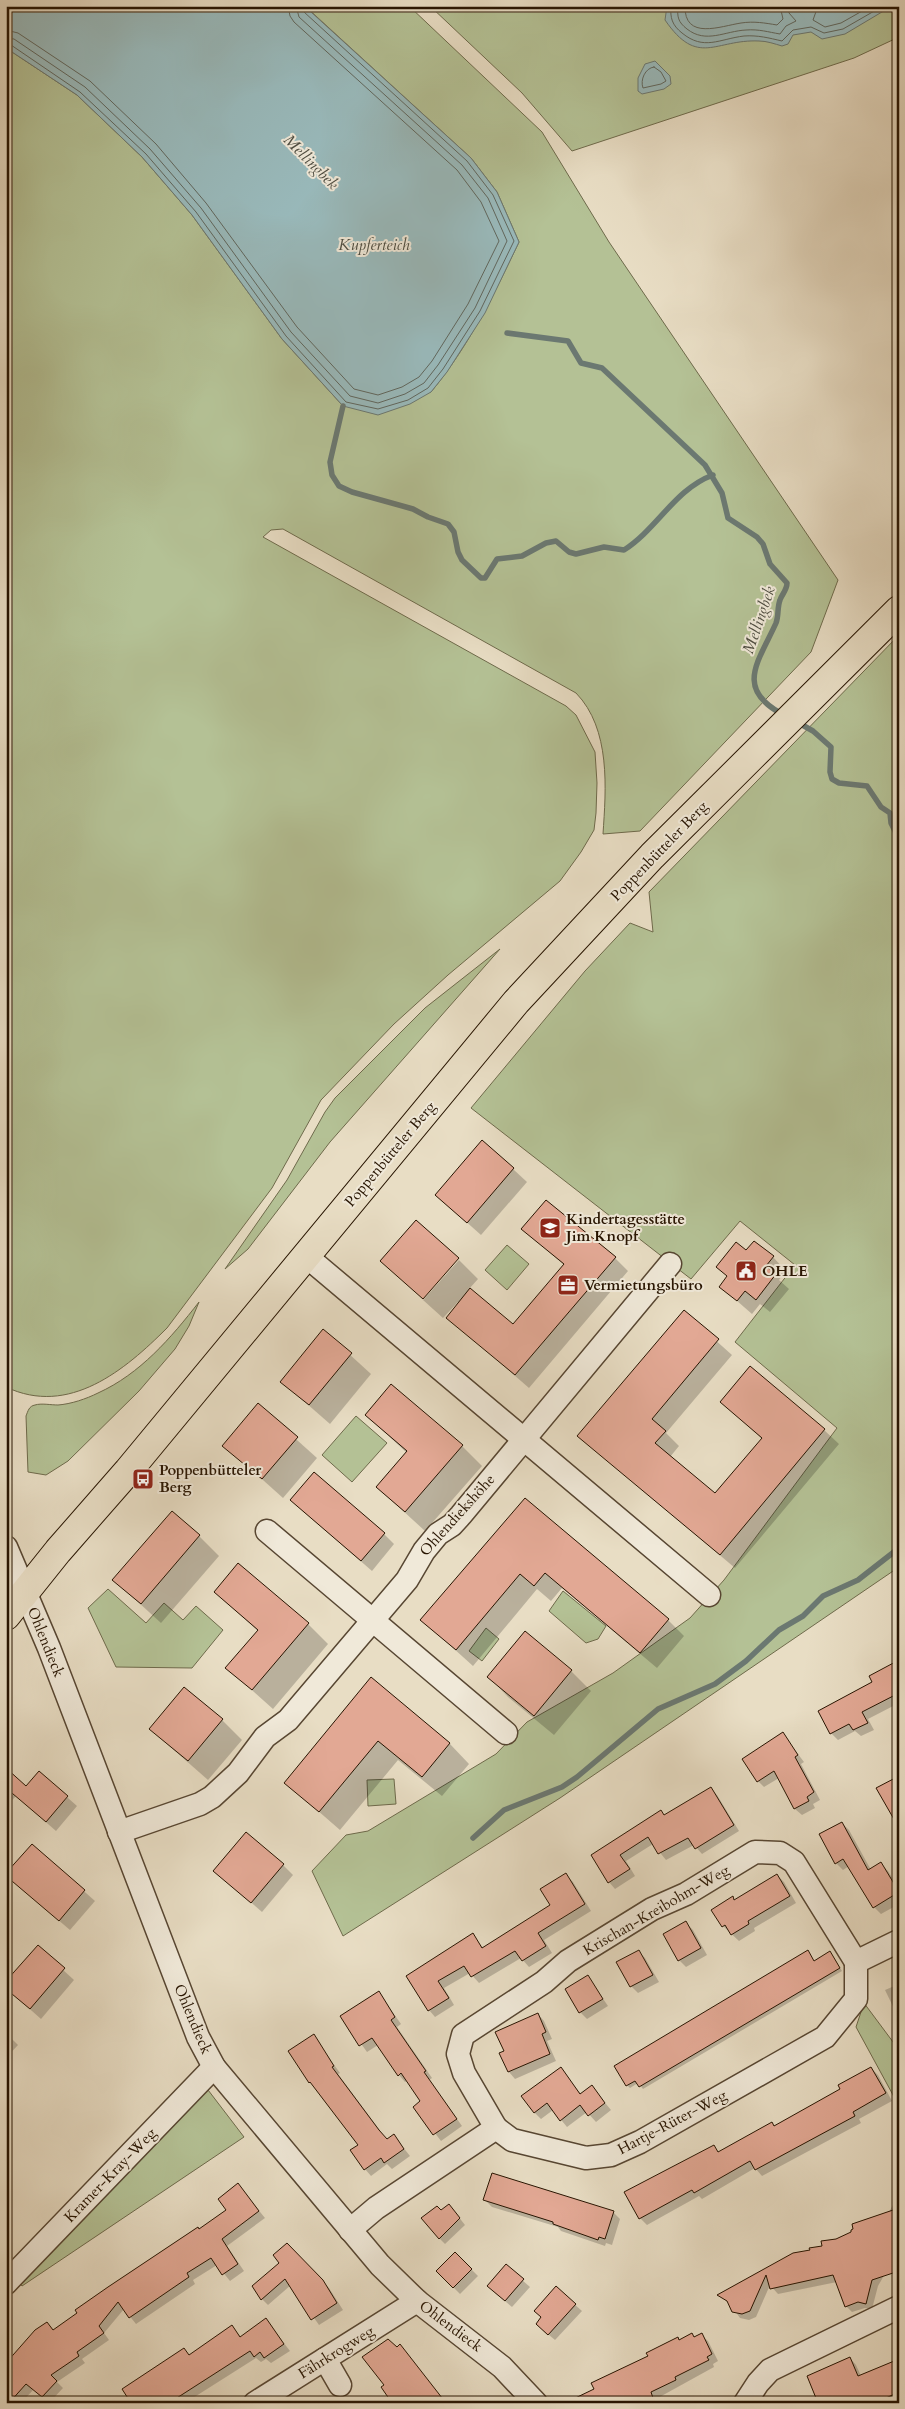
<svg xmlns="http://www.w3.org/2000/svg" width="905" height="2409" viewBox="0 0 905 2409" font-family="Cardo,serif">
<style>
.green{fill:#b4c195;stroke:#6e6a4b}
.water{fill:#99babc;stroke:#6b7871}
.shadow{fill:#0003}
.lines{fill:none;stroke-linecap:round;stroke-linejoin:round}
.shore{stroke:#60675e;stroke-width:1}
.stream{stroke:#6b7871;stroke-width:5.5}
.building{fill:#e2a894;stroke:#271401}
.minor-casing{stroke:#574632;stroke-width:25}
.major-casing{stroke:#271401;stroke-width:30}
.minor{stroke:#f0e9d9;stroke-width:22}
.major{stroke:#e8ddc4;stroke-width:28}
.labels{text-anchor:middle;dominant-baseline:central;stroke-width:4;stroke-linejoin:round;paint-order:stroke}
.street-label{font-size:15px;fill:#271401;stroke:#f0e9d9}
.poi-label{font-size:15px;font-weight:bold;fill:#271401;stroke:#f0e9d9;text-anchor:start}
.water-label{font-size:16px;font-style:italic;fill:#4f4e42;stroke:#f0e9d9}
</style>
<rect width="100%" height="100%" fill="#e8ddc4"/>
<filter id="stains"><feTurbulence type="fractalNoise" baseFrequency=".004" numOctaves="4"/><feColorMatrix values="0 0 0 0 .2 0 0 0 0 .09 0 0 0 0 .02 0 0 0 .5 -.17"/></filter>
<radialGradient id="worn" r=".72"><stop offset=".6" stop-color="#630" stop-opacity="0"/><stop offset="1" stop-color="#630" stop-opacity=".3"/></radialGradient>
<!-- green -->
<g class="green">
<path d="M305,6H409L542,132L609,242L838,580L811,652L640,831L603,834C606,789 611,729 576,693L283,529L271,530L263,537L566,706L576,715L595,752L597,783L596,813L594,830L581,852L560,881L448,975L394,1024L321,1100L272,1188L167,1328C125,1370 69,1417 6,1387V48L77,95L142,157L192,215L282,339L343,406L431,392C469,346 494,294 519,242L497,192L471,158Z"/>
<path d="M430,6H899V37L854,58L572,151L522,93Z"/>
<path d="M899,635V1567L560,1798L343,1936L312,1871L346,1835L368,1831L496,1754L527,1722L613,1673L690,1618L724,1580L837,1428L735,1342L795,1265L740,1221L691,1279L471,1108L585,971L630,923L653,932L649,892Z"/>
<path d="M500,949L330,1142L248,1249L225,1269L287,1180L325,1112L335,1098L425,1008Z"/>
<path d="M507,1245L529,1264L507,1290L485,1270Z"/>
<path d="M199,1302L189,1326L175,1349L139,1391L68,1461L46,1475L28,1472L26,1416C28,1411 29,1406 35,1405C41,1403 51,1405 58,1405C71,1404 86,1399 98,1393C140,1374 171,1338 199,1302Z"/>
<path d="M356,1416L387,1443L352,1482L322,1455Z"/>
<path d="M108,1589L146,1623L164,1603L183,1620L196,1606L223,1630L192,1668L116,1667L88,1608Z"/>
<path d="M563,1591L606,1626L598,1639L586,1643L549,1611Z"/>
<path d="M486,1628L499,1639L482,1661L469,1651Z"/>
<path d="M394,1779L396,1804L368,1806L367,1780Z"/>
<path d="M864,2003L899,2050V2106L856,2027Z"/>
<path d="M205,2086L244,2137L22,2286L17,2280Z"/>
</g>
<!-- water -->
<g class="water">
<path d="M6,6H305L311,12L471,158L497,192L519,242L485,313L447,372L431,392L410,404L378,415L343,406L282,339L192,215L142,157L77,95L6,48Z"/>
<path d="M667,6H793L806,9L807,6H892L845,34L822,39L811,32L793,35L788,44L782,46C775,44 767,41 759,41C715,39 698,68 665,20Z"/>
<path d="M655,61L670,76L671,84L664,89L642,94L638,91V78L645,64Z"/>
</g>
<!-- shadow -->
<g class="shadow">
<path d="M513,1169L527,1182L481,1235L436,1195Z"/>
<path d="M523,1229L615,1258L628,1271L529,1388L447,1317L459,1303L458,1302L443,1318L423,1300L459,1260L478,1279L469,1289L513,1326L564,1265Z"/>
<path d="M747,1252L773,1257L786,1271L779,1280L789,1289L770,1312L760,1304L752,1314L720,1286Z"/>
<path d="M457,1258L422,1298L382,1261Z"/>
<path d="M684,1312L732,1355L666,1433L679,1446L670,1457L715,1495L762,1439L722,1402L824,1430L839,1444L735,1568L579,1436Z"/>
<path d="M324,1331L371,1374L330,1424L282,1382Z"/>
<path d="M258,1405L317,1458L283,1498L224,1445Z"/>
<path d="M366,1415L462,1446L482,1466L425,1531L377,1487L407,1453Z"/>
<path d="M526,1500L668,1620L684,1636L657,1668L562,1588L551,1601L537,1589L473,1666L422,1620Z"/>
<path d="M302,1510L384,1534L394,1544L372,1571Z"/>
<path d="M199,1536L219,1556L161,1623L114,1580Z"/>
<path d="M238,1565L308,1624L328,1644L273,1709L227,1668L258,1631L215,1592Z"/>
<path d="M899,1667V1703L868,1719L874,1730L861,1736L855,1731L838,1740L831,1733L820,1711Z"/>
<path d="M571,1671L591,1691L554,1735L508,1697L489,1677Z"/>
<path d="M372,1679L450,1744L469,1764L442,1796L398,1760L340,1830L286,1783Z"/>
<path d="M184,1689L222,1720L242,1740L208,1780L150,1729Z"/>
<path d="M782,1733L804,1762L801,1764L820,1800L813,1804L815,1808L802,1815L795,1809L779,1778L764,1787L758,1781Z"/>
<path d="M6,1770L27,1787L40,1773L77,1806L56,1831L16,1796L6,1807Z"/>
<path d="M710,1788L717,1795L739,1831L702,1854L694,1845L666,1860L653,1844L626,1861L635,1876L615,1889L609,1882L593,1856L661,1811L665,1816Z"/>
<path d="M842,1823L849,1830L871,1870L881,1864L888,1871L899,1889V1904L881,1914L874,1907L849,1866L843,1870L836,1863Z"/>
<path d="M32,1845L95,1901L70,1930L17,1885Z"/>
<path d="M283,1865L293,1875L262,1912L215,1871Z"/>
<path d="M566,1875L573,1882L591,1911L544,1940L552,1953L529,1967L521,1958L479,1983L470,1973L444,1988L454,2005L435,2017L429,2010L407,1976L473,1935L484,1949L551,1906Z"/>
<path d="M777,1875L784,1882L796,1903L754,1928L755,1931L739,1941L723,1926L732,1898L735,1901Z"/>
<path d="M686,1923L693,1930L707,1955L686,1967L679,1960Z"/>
<path d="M38,1947L74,1980L41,2019L6,1988Z"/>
<path d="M638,1951L645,1958L659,1982L638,1993L631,1986Z"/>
<path d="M808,1952L815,1962L833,1956L842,1971L643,2089L638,2083L630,2088L627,2085Z"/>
<path d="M588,1977L608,2006L587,2019L580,2012Z"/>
<path d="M899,1984V2019L885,1990Z"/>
<path d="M379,1993L401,2024L397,2027L432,2078L429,2080L462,2126L441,2141L415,2107L422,2102L408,2080L405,2082L399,2075L378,2045L367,2052L342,2017Z"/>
<path d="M538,2014L544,2021L552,2039L547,2041L556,2061L515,2079L509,2072L501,2054L505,2052Z"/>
<path d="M6,2033L18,2045L6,2058Z"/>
<path d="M313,2036L340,2073L338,2074L387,2140L394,2136L410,2156L392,2169L387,2164L371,2176L365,2169L359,2146L310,2082Z"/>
<path d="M871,2068L878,2075L892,2101L859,2119L861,2123L762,2176L755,2168L702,2199L699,2196L647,2225L640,2218L714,2147L720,2153L774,2127L842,2089Z"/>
<path d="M560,2069L581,2094L592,2087L611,2110L596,2122L587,2112L567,2127L553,2110L541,2119L534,2112Z"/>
<path d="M493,2174L614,2213L620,2219L612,2245L606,2243L605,2246L561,2231L558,2227L492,2207L485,2200Z"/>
<path d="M238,2185L265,2218L227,2246L244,2271L230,2281L217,2265L193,2280L195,2284L136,2324L124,2309L104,2333L109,2340L82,2359L85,2363L57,2382L63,2388L49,2403L34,2389L21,2403H6L47,2323L54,2330L199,2230L227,2210Z"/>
<path d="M893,2205L899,2210L898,2251L878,2286L872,2309L865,2308L852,2312L846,2306L837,2282L778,2294L770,2285L756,2317L749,2320L740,2318L730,2304L719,2295L853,2233L889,2212Z"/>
<path d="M454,2211L465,2225L445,2244L439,2238L441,2212Z"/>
<path d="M287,2245L329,2288L343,2310L319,2325L291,2285L268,2305L262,2299L281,2263Z"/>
<path d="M455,2253L478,2276L460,2294L437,2271Z"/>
<path d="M506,2266L530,2287L512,2307L495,2293Z"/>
<path d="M556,2288L582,2311L555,2340L543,2330V2318Z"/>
<path d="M266,2320L290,2351L271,2363L266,2359L261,2362L256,2358L185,2403H132L184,2349L190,2356L232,2327L241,2337Z"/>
<path d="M701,2335L708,2341L718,2361L713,2364L714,2367L656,2399L658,2401L578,2403L595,2389L677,2338L680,2341Z"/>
<path d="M850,2358L856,2365L861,2376L899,2359V2401L804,2403L817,2397Z"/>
</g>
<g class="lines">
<!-- shore -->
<g class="shore">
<path d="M671,6C670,18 672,25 682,33C704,51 719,39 744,36C758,35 769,38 782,41L793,30L811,27L824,33L843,29L883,6"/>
<path d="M678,6C677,17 678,22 687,29C706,44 725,31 746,30C759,29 768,32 780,34L786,26L796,21L789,13L787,6"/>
<path d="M685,6C684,41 721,26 741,23C754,21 765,23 777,25L783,19L780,6"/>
<path d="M818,6L813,20L825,27L841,23L871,6"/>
<path d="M6,30L18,33L90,81L156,144L206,203L297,327L354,389L378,395L402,387L419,377L432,361L468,304L499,241L481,202L457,170L294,22L290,16L288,6"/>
<path d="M6,38L14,39L85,87L150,149L201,208L291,332L350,396L378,403L405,394L424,383L438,365L475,308L507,241L488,198L462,165L299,17L296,6"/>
<path d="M6,44L11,45L80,92L146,154L196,212L286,336L346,402L378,409L408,400L428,388L443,369L480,311L514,241L493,195L467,161L304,12L302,6"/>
<path d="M654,67L661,72L666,81L661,84L643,88C640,80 645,68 654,67Z"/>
</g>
<!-- stream -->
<g class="stream">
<path d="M507,333L568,341L581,363L602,368L705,465L722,493L728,518L757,537L763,544L770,564L787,583C787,590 782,594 780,600C777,608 779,615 776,623C759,661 734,688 782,714"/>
<path d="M343,406L330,462L332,475L339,486L352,492L413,509L428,517L448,524L454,532L458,552L462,560L481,578H485L497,559L522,556L546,543L556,541L569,552L576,554L604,547L624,550C657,529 675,489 713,475"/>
<path d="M797,722L813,731L831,747L830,772L832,779L839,783L867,786L881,807L890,813L891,823L899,839"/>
<path d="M473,1838L504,1810L562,1787L577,1777L658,1709L715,1684L746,1661L779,1630L803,1616L823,1596L858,1580L899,1548"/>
</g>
</g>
<!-- building -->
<g class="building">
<path d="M482,1140L514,1168L467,1223L435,1195Z"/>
<path d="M546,1200L616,1257L515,1375L446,1318L470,1288L513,1324L564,1264L521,1229Z"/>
<path d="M416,1220L459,1258L423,1299L380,1261Z"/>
<path d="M754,1241L774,1256L766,1266L776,1274L756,1300L745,1291L737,1301L719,1287L727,1276L716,1267L736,1242L746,1250Z"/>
<path d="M684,1310L719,1339L652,1419L666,1431L655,1443L715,1493L762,1438L720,1402L750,1366L825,1429L720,1555L577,1436Z"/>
<path d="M323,1329L352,1353L309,1405L280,1382Z"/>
<path d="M391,1384L463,1445L405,1512L376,1487L407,1451L365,1415Z"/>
<path d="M258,1403L298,1437L262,1479L222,1446Z"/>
<path d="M314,1472L385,1533L361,1561L290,1500Z"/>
<path d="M525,1498L669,1619L640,1653L545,1573L534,1586L520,1574L456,1650L420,1620Z"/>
<path d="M172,1511L200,1535L141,1604L112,1580Z"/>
<path d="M238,1563L309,1623L252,1690L225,1668L258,1630L214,1592Z"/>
<path d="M525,1631L572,1670L534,1716L487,1677Z"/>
<path d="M899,1660V1693L862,1712L868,1723L853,1730L849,1724L830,1734L818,1711L872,1682L869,1676Z"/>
<path d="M371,1677L450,1743L422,1777L378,1741L319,1812L284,1783Z"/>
<path d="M184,1687L223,1719L188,1761L149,1729Z"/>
<path d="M783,1732L798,1755L795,1757L814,1792L807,1797L809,1801L794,1809L774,1771L757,1782L742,1759Z"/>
<path d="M6,1768L26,1786L39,1771L68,1796L46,1822L6,1788Z"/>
<path d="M899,1776V1828L876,1788Z"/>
<path d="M711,1787L734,1825L695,1849L688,1838L658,1854L648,1837L620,1855L630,1869L608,1883L591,1855L661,1810L664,1815Z"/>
<path d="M842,1822L868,1870L881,1862L899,1892L873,1908L843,1859L835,1864L819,1834Z"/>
<path d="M246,1832L284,1864L251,1903L213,1871Z"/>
<path d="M32,1844L85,1890L59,1921L6,1876V1873Z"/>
<path d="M566,1873L585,1904L538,1933L546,1946L522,1961L515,1951L471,1977L464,1966L438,1981L449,1998L428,2011L406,1976L473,1933L482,1948L550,1905L540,1889Z"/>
<path d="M777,1874L790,1896L748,1921L749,1924L731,1935L725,1925L722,1927L711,1910L733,1896L734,1900Z"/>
<path d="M686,1921L701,1948L678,1961L663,1934Z"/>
<path d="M38,1945L65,1968L30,2009L6,1989V1981Z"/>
<path d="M639,1950L653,1975L630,1987L616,1962Z"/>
<path d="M808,1950L814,1961L830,1951L840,1968L639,2087L635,2081L626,2086L614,2066Z"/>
<path d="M588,1975L603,1999L579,2013L565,1989Z"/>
<path d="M379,1991L395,2017L391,2020L426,2071L424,2072L457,2119L433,2135L413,2107L420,2101L401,2073L398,2076L372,2038L359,2046L340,2016Z"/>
<path d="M538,2013L546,2032L542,2034L550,2054L508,2072L499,2053L504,2051L495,2032Z"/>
<path d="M314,2034L334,2066L332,2067L379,2130L387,2139L394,2134L404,2149L384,2163L381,2158L364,2170L350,2150L358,2145L310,2082L309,2083L288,2051Z"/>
<path d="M561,2067L580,2094L592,2085L605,2103L588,2116L580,2105L560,2121L547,2103L534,2113L521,2096Z"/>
<path d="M871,2067L886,2093L853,2112L855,2116L755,2170L750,2161L694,2193L692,2190L639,2219L624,2192L714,2145L718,2152L772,2122L774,2126L840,2089L838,2085Z"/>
<path d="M492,2173L614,2211L605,2239L599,2237L598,2240L553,2224V2222L483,2200Z"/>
<path d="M238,2183L259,2211L222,2239L238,2264L222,2275L211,2258L187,2273L189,2277L129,2318L118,2302L99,2326L104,2333L77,2352L79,2356L51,2375L57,2381L42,2397L26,2384L9,2403H6V2363L35,2330L47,2322L53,2330L77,2313L75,2310L108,2287L198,2227L199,2229L226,2210L218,2199Z"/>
<path d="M449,2204L460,2218L439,2239L421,2218L437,2206L441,2210Z"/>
<path d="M899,2208V2271L872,2280L866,2304L858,2302L845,2307L833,2275L770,2289L766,2275L750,2311L742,2314L732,2312L727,2301L717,2295L793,2253L810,2250L809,2248L822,2246L821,2241L836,2239L851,2232V2230L853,2229L852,2224Z"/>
<path d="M287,2243L323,2280L337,2303L311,2320L285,2279L261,2300L252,2286L279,2263L273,2255Z"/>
<path d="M455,2252L472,2269L453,2288L436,2271Z"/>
<path d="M506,2264L524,2279L505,2301L487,2286Z"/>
<path d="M556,2286L576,2304L548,2335L536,2324L541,2317L534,2311Z"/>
<path d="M266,2318L284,2344L264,2358L260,2352L254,2357L250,2351L169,2403H131L122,2389L184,2348L189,2355L232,2325L240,2337Z"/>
<path d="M692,2333L694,2337L702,2333L712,2354L707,2357L709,2360L675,2377L676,2380L651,2392L653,2398L642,2403H565L594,2389L591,2383L648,2356L646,2353L678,2337L679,2340Z"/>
<path d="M388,2339L397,2347L400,2344L446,2403H392L381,2387L384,2385L362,2357Z"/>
<path d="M850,2357L858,2376L899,2359V2392L875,2403H818L807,2376Z"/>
</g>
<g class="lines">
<!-- minor casing -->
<g class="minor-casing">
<g id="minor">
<path d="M306,1256L709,1595"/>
<path d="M267,1531L506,1733"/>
<path d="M6,1547L49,1648L198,2037L214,2067L380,2265L417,2301L502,2367L536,2403"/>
<path d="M119,1832L200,1804L212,1797L238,1773L265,1737L288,1720L407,1580L424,1551L438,1534L452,1525L461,1515L670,1264"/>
<path d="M496,2128L464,2073L458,2054L463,2035L544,1982L568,1961L652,1909L686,1894L755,1852L780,1853L794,1862L856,1962"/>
<path d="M350,2230L376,2208L496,2128L512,2140L586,2158L611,2155L640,2142L825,2037L856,1999V1962L899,1941"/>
<path d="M6,2283L214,2067"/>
<path d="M325,2359L340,2385"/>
<path d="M255,2403L417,2301"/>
<path d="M745,2403L758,2383L770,2370L899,2307"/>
</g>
</g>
<!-- major casing -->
<g class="major-casing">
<path id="major" d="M6,1616L58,1551L128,1471L516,1002L652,856L899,610"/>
</g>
<!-- minor -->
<use href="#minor" class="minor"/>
<!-- major -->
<use href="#major" class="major"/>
</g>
<!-- icons -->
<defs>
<g id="school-square" transform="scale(1.125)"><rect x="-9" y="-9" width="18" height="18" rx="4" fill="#8f2418" stroke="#f0e9d9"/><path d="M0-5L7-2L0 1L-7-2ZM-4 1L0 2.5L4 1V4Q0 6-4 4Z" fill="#fff"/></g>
<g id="civic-square" transform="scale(1.125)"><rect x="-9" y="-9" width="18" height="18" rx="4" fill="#8f2418" stroke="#f0e9d9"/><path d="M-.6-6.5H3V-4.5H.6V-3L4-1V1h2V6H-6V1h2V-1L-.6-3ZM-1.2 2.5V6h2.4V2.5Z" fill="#fff"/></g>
<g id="office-square" transform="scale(1.125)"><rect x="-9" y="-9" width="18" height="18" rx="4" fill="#8f2418" stroke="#f0e9d9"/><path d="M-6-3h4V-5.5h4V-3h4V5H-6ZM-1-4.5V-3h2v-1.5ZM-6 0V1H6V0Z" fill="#fff"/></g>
<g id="bus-square" transform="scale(1.125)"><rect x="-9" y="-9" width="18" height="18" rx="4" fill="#8f2418" stroke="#f0e9d9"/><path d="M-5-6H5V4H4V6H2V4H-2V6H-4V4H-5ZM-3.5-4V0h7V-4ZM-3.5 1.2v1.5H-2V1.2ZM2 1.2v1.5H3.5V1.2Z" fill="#fff"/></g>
</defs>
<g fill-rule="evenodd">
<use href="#school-square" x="550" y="1228"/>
<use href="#civic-square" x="746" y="1271"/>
<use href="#office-square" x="568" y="1285"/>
<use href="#bus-square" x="143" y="1479"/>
</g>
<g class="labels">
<!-- street labels -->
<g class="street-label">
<text transform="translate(659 851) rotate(-46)">Poppenbütteler Berg</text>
<text transform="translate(390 1154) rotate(-50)">Poppenbütteler Berg</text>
<text transform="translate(457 1515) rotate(-48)">Ohlendiekshöhe</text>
<text transform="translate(46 1642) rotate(68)">Ohlendieck</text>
<text transform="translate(656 1910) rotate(-30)">Krischan-Kreibohm-Weg</text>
<text transform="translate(193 2019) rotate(67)">Ohlendieck</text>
<text transform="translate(672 2122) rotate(-28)">Hartje-Rüter-Weg</text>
<text transform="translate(110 2175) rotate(-46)">Kramer-Kray-Weg</text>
<text transform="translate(451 2326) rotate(37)">Ohlendieck</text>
<text transform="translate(336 2352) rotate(-32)">Fährkrogweg</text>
</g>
<!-- poi labels -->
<g class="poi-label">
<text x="566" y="1219">Kindertagesstätte<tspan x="566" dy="17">Jim Knopf</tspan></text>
<text x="762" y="1271">OHLE</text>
<text x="584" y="1285">Vermietungsbüro</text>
<text x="159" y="1470">Poppenbütteler<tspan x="159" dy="17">Berg</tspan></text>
</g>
<!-- water labels -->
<g class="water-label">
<text transform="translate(311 162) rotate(45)">Mellingbek</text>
<text x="374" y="245">Kupferteich</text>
<text transform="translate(759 620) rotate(-71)">Mellingbek</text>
</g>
</g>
<!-- margin -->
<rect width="905" height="2409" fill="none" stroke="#e8ddc4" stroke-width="25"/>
<rect x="8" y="8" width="890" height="2394" fill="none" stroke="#271401" stroke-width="2.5"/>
<rect x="12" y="12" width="880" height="2384" fill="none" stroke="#271401"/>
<rect width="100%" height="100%" filter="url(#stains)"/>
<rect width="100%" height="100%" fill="url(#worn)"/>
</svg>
